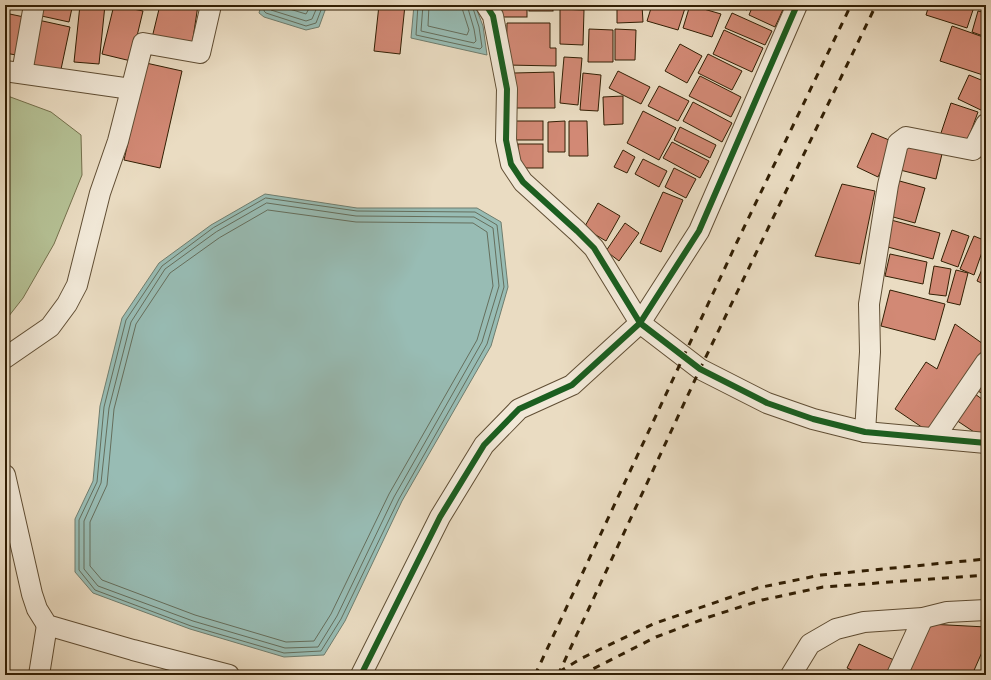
<svg xmlns="http://www.w3.org/2000/svg" width="991" height="680" viewBox="0 0 991 680" font-family="'Old Standard TT',serif">
<style>
.green{fill:#b5c195;stroke:#74704c}
.water{fill:#98bcb4;stroke:#6f7d6e}
.lines{fill:none;stroke-linecap:round;stroke-linejoin:round}
.shore{stroke:#656e5c;stroke-width:1}
.building{fill:#d28975;stroke:#321f04}
.minor-casing{stroke:#604e34;stroke-width:22}
.minor{stroke:#f1e8d7;stroke-width:20}
.rail{stroke:#321f04;stroke-width:3;stroke-dasharray:7 7;stroke-linecap:butt}
.cycleway-casing{stroke:#f1e8d7;stroke-width:8}
.cycleway{stroke:#1b5e20;stroke-width:6}
</style>
<rect width="100%" height="100%" fill="#eadcc2"/>
<filter id="stains"><feTurbulence type="fractalNoise" baseFrequency=".005" numOctaves="4"/><feColorMatrix values="0 0 0 0 .2 0 0 0 0 .09 0 0 0 0 .02 0 0 0 .5 -.17"/></filter>
<radialGradient id="worn" r=".72"><stop offset=".6" stop-color="#630" stop-opacity="0"/><stop offset="1" stop-color="#630" stop-opacity=".3"/></radialGradient>
<!-- green -->
<path class="green" d="M5,95L51,112L81,135L82,175L54,244L23,298L5,321Z"/>
<!-- water -->
<g class="water">
<path d="M261,5H327L319,27L306,30L264,17L259,13Z"/>
<path d="M414,5H475L483,26L487,55L411,38Z"/>
<path d="M265,194L357,208H477L501,222L508,287L491,346L402,501L345,621L324,655L284,657L190,629L93,593L75,572V519L93,481L100,406L122,318L159,263L211,225Z"/>
</g>
<g class="lines">
<!-- shore -->
<g class="shore">
<path d="M265,5L264,11L266,13L306,26L316,23L323,5"/>
<path d="M270,5L271,10L306,21L312,19L318,5"/>
<path d="M276,5L306,14L311,5"/>
<path d="M418,5L416,35L480,49L482,47L479,27L472,5"/>
<path d="M423,5L421,31L474,43L476,41L474,29L467,5"/>
<path d="M429,5L428,26L467,35L469,30L461,5"/>
<path d="M266,198L357,211L475,212L497,225L504,287L487,344L399,499L341,619L321,651L284,653L191,626L95,590L79,570V520L97,482L104,407L126,320L162,266L213,228Z"/>
<path d="M267,203L356,216L474,217L493,228L499,286L482,342L394,497L337,616L318,647L285,648L193,621L98,586L84,569V521L101,483L109,408L131,322L165,269L216,232Z"/>
<path d="M268,210L356,222L473,223L487,232L493,286L477,340L389,494L331,614L314,641L286,642L195,615L102,580L90,566V522L107,485L114,409L136,324L170,273L219,238Z"/>
</g>
</g>
<!-- building -->
<g class="building">
<path d="M40,5H59L72,8L69,22L37,15Z"/>
<path d="M80,5H105L99,64L74,62Z"/>
<path d="M114,5L143,11L131,61L102,54Z"/>
<path d="M160,5H198L192,45L151,42Z"/>
<path d="M379,5H405L400,54L374,51Z"/>
<rect x="497" y="5" width="30" height="12"/>
<rect x="529" y="5" width="24" height="6"/>
<path d="M617,5H642L643,22L617,23Z"/>
<path d="M652,5H686L678,30L647,21Z"/>
<path d="M690,5L721,14L712,37L683,28Z"/>
<path d="M734,5H749L747,10Z"/>
<path d="M753,5H785L775,27L749,15Z"/>
<path d="M929,5H967L974,7L967,28L926,15Z"/>
<path d="M560,9L584,10L583,45L560,44Z"/>
<path d="M978,11L986,13V37L972,32Z"/>
<path d="M5,13L24,17L16,55L5,53Z"/>
<path d="M732,13L772,31L765,45L725,28Z"/>
<path d="M38,20L70,27L60,74L27,67Z"/>
<path d="M507,23H550V48H556V66L506,65Z"/>
<path d="M952,26L986,38V76L940,61Z"/>
<path d="M589,29L613,30V62H588Z"/>
<path d="M615,29L636,30L635,60H615Z"/>
<path d="M724,30L763,48L752,72L713,54Z"/>
<path d="M680,44L702,56L687,83L665,71Z"/>
<path d="M708,54L742,71L732,90L698,73Z"/>
<path d="M564,57L582,58L578,105L560,103Z"/>
<path d="M146,63L182,71L160,168L124,160Z"/>
<path d="M618,71L650,87L641,104L609,88Z"/>
<path d="M554,72L555,108H514V73Z"/>
<path d="M583,73L601,75L598,111L580,110Z"/>
<path d="M969,75L986,82L985,112L958,99Z"/>
<path d="M700,76L741,97L731,117L689,96Z"/>
<path d="M659,86L689,101L678,121L648,106Z"/>
<path d="M623,96V124L604,125L603,97Z"/>
<path d="M693,102L732,123L722,142L683,121Z"/>
<path d="M951,103L978,112L966,145L940,136Z"/>
<path d="M643,111L676,128L659,160L627,143Z"/>
<rect x="514" y="121" width="29" height="19"/>
<path d="M565,121V152H548V122Z"/>
<path d="M569,121H587L588,156H569Z"/>
<path d="M680,127L716,145L710,158L674,140Z"/>
<path d="M872,133L894,142L878,177L857,167Z"/>
<path d="M672,142L709,161L700,178L663,158Z"/>
<rect x="518" y="144" width="25" height="24"/>
<path d="M907,145L942,154L936,179L900,170Z"/>
<path d="M623,150L635,157L627,173L614,167Z"/>
<path d="M643,159L667,171L659,187L635,174Z"/>
<path d="M674,168L696,179L686,198L665,187Z"/>
<path d="M896,180L925,188L915,223L886,215Z"/>
<path d="M842,184L875,191L860,264L815,256Z"/>
<path d="M663,192L683,200L661,252L640,243Z"/>
<path d="M598,203L620,216L606,241L584,228Z"/>
<path d="M891,220L940,233L933,259L884,246Z"/>
<path d="M625,223L639,233L619,261L606,251Z"/>
<path d="M952,230L969,236L958,267L941,261Z"/>
<path d="M974,236L986,241L974,275L960,269Z"/>
<path d="M890,254L927,262L923,284L885,276Z"/>
<path d="M986,260V285L977,281Z"/>
<path d="M934,266L951,269L946,296L929,294Z"/>
<path d="M956,270L968,273L960,305L947,302Z"/>
<path d="M890,290L945,304L935,340L881,326Z"/>
<path d="M955,324L986,346L929,432L895,409L926,362L937,369Z"/>
<path d="M986,378V396L978,391Z"/>
<path d="M975,394L986,402V434L983,438L956,420Z"/>
<path d="M5,613H7L6,635H5Z"/>
<path d="M929,624L986,627V643L972,675H906Z"/>
<path d="M859,644L894,660L887,675H862L847,668Z"/>
</g>
<g class="lines">
<!-- minor casing -->
<g class="minor-casing">
<g id="minor">
<path d="M486,5L493,16L507,89L506,140L511,164L523,182L577,231L594,248L640,323L700,369L767,403L813,419L865,432L986,443"/>
<path d="M5,71L131,89"/>
<path d="M22,73L34,5"/>
<path d="M5,358L50,327L67,304L77,285L100,193L118,141L143,43L200,53L211,5"/>
<path d="M865,432L870,352L869,304L888,185L898,143L906,137L973,150L986,124"/>
<path d="M934,438L986,362"/>
<path d="M5,475L32,594L37,609L47,625L133,650L229,675"/>
<path d="M39,675L47,625"/>
<path d="M361,675L440,517L484,445L519,409L572,385L640,323L699,231L797,5"/>
<path d="M791,675L810,644L836,629L864,622L923,618L947,612L986,610"/>
<path d="M897,675L923,618"/>
</g>
</g>
<!-- minor -->
<use href="#minor" class="minor"/>
<!-- rail -->
<g class="rail">
<path d="M559,672L582,658L653,624L757,588L821,575L986,559"/>
<path d="M535,675L737,242L851,5"/>
<path d="M558,675L700,369L876,5"/>
<path d="M581,675L656,637L709,617L762,600L823,587L986,575"/>
</g>
<!-- cycleway casing -->
<g class="cycleway-casing">
<g id="cycleway">
<path d="M486,5L493,16L507,89L506,140L511,164L523,182L577,231L594,248L640,323L700,369L767,403L813,419L865,432L986,443"/>
<path d="M361,675L440,517L484,445L519,409L572,385L640,323L699,231L797,5"/>
</g>
</g>
<!-- cycleway -->
<use href="#cycleway" class="cycleway"/>
</g>
<!-- margin -->
<rect width="991" height="680" fill="none" stroke="#eadcc2" stroke-width="20"/>
<rect x="6" y="6" width="979" height="668" fill="none" stroke="#321f04" stroke-width="2"/>
<rect x="10" y="10" width="971" height="660" fill="none" stroke="#321f04"/>
<rect width="100%" height="100%" filter="url(#stains)"/>
<rect width="100%" height="100%" fill="url(#worn)"/>
</svg>
